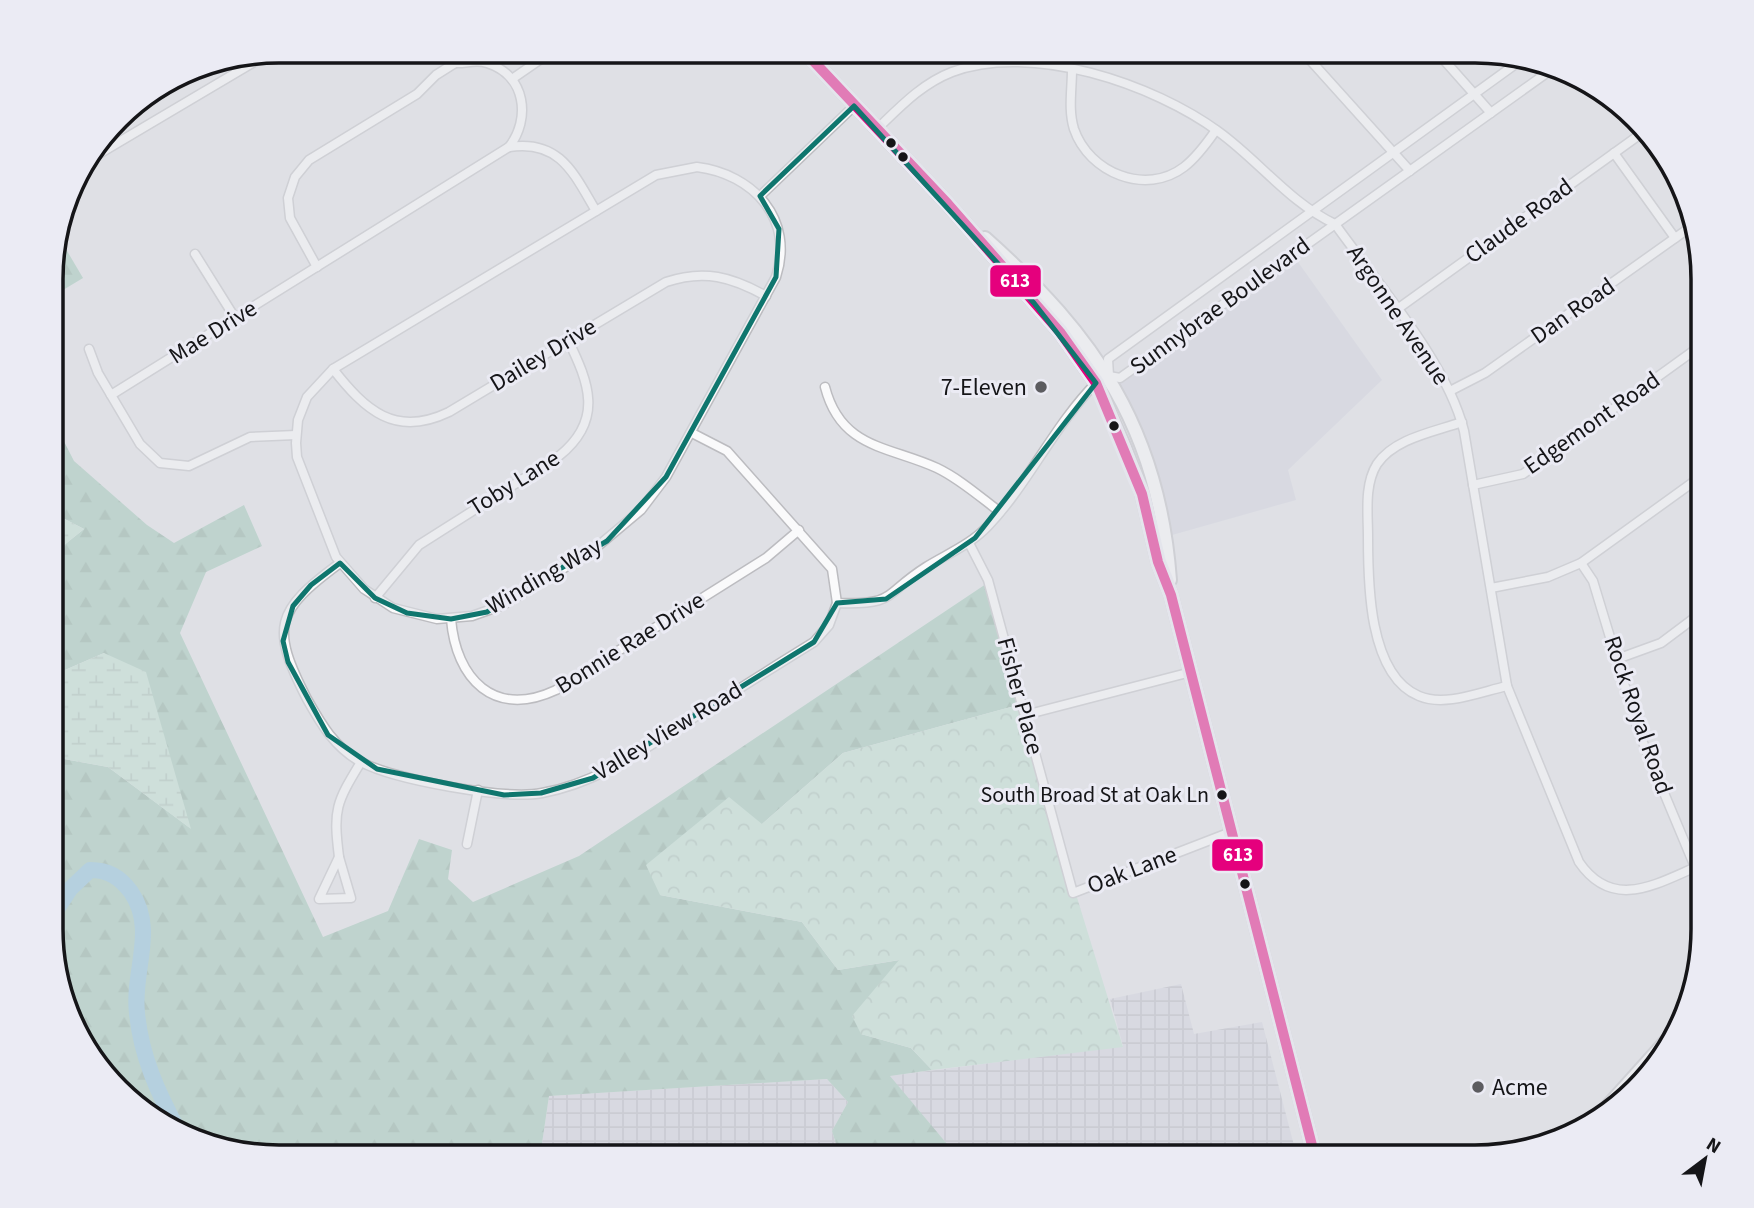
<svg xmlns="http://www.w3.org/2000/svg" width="1754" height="1208" viewBox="0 0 1754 1208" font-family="'Source Sans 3',sans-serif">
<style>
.built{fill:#d1d1dc}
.industrial{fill:url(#industrial-grid)}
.forest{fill:url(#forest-firs)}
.wetland{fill:url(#wetland-marsh)}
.park{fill:url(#park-crowns)}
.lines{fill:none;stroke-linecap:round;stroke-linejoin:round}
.river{stroke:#83bcd8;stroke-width:16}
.street-casing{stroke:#bcbcc0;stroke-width:11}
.secondary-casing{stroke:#bcbcc0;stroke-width:16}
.primary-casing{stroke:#bcbcc0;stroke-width:16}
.street{stroke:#fafafb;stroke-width:8}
.secondary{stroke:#fafafb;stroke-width:12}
.primary{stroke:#fafafb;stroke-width:12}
.bus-1-casing{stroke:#ebebf4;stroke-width:16}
.bus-1{stroke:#e5007d;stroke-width:10}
.marked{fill:none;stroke:#0f766e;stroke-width:5;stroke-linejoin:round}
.bus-dot{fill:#151518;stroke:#ebebf4;stroke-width:2.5}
.poi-dot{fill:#5c5c60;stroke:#ebebf4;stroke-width:2.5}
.labels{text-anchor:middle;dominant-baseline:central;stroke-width:6;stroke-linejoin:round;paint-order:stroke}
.bus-label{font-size:22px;fill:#151518;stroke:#ebebf4;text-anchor:end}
.street-label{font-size:24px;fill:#151518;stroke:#ebebf4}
.poi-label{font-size:24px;fill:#151518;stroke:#ebebf4;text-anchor:end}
.rim{fill:none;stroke:#151518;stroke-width:3.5}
.line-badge{stroke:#ebebf4;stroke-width:2.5}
.badge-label{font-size:19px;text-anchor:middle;font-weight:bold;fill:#fff}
</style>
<defs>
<pattern id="industrial-grid" width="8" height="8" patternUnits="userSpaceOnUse" patternTransform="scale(1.75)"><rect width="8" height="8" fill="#d1d1dc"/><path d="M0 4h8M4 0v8" fill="none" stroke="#b3b3bc"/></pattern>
<pattern id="forest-firs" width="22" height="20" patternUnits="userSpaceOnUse" patternTransform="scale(1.75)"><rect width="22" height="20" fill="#99c4b1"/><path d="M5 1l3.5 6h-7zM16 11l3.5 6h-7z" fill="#83a898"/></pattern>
<pattern id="wetland-marsh" width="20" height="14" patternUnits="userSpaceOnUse" patternTransform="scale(1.75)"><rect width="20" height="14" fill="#baddcd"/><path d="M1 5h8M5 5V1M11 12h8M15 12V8" fill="none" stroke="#9fbdaf"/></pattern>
<pattern id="park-crowns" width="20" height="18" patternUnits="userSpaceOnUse" patternTransform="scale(1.75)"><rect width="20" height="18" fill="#baddcd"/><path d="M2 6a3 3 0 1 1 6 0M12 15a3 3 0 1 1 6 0" fill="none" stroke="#9fbdaf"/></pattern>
</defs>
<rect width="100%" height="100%" fill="#dfe0e5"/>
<!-- built -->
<path class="built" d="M1293,255L1382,380L1288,470L1296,500L1165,537L1161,511L1109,376L1121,378Z"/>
<!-- industrial -->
<g class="industrial">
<path d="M1181,984L1194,1034L1262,1022L1297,1157H958L889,1076L1123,1046L1110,999Z"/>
<path d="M827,1079L848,1102L832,1131L840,1157H540L549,1096Z"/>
</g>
<!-- forest -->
<g class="forest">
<path d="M60,239L83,278L53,296V250Z"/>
<path d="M53,420L74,461L147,525L174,543L244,505L262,546L206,572L180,633L323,937L388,911L419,839L452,850L448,879L473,902L579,856L989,582L1022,704L843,753L761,825L660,895L802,922L838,970L900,960L861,1034L911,1048L932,1070L890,1076L958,1157H840L832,1131L848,1102L827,1079L549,1096L540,1157H265L206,1145L141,1110L82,1043L53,958V757L108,767L190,828L104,653L58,673L53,669V637L58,630L53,617V554L84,529L53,513Z"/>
</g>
<!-- wetland -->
<g class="wetland">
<path d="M53,513L84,529L53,554Z"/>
<path d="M104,653L146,672L191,829L108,767L53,757V669L58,673Z"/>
</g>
<!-- park -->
<path class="park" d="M1022,704L1059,839L1123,1047L932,1070L911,1048L861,1034L852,1016L899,960L838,970L802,922L660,895L646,865L729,797L762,824L843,753Z"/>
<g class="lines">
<!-- river -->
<path class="river" d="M53,915L70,889L90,870C108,870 120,877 131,892C157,930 132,971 137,1013C141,1056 158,1093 178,1130"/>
<!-- street casing -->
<g class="street-casing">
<g id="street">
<path d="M1302,51L1410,171"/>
<path d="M1436,51L1491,113"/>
<path d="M1072,70C1072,89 1068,110 1074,129C1089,173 1146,196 1184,167C1197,157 1207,143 1216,130"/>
<path d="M512,79L541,59"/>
<path d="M876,130C899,108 921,84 952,72C1031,42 1154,84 1219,132C1259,161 1290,203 1335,224C1377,283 1447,362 1464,431L1507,686L1579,862C1614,913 1659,882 1703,864"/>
<path d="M509,147C560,139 574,174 596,211"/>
<path d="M1614,153L1675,238"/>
<path d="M87,161L271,52"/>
<path d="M697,167C753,174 795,219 776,277L666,477L641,510L592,551L503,605L472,616L437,619L393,608L364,589L336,557L297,457L296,443L298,420L307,397L333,369L656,175Z"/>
<path d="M760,196L854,106"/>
<path d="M195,254L235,318"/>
<path d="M317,267L290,218L288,198L295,177L309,160L417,94L436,75L455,63"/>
<path d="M1396,310L1642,133"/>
<path d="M89,349L98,373L140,444L160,463L189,466L250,437L296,435"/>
<path d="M333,369C365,410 395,438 449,412L666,282C704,269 732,277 766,296"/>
<path d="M1109,376L1120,378L1555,67"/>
<path d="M1109,376L1108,359L1524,58"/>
<path d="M825,387C841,449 889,446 937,468C960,479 980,497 1000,512"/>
<path d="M1450,391L1485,373L1692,226"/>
<path d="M111,395L509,147C531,119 526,75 487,63C475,59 466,64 455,63C447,62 437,55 430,51"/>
<path d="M1462,422C1434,432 1395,438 1377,464C1364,485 1368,513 1368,537C1368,581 1368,675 1419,696C1445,707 1480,692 1507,686"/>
<path d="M1473,485L1523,474L1703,344"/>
<path d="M969,543L988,580L1073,893L1231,832"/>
<path d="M340,563C275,611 270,627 307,699C321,724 335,748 361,762C395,780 505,800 542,793C598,783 642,750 689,721C730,694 772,668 814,642L829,625L837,603L832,569L727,451L692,433"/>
<path d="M1581,563L1593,581L1639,733L1695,867"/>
<path d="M1491,588L1548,577L1581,563L1703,475"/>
<path d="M375,598L419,545L559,456C604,420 589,383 568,340"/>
<path d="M837,603C897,605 882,595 926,567C947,554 970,545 988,526C1029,483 1054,425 1097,382"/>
<path d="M451,619C456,679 494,719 556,690L766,558L799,530"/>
<path d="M1617,659L1661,643L1693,619L1703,615"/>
<path d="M1025,715L1191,672"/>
<path d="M467,844L478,790"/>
<path d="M339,857L351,898L319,899Z"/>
<path d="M339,857C333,809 336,803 361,762"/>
</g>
</g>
<!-- secondary casing -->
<g class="secondary-casing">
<path id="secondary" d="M1605,1109L1676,1030"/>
</g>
<!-- primary casing -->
<g class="primary-casing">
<g id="primary">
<path d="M804,51L948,204L1060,332L1096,383L1125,448L1142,494L1158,562L1171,595L1315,1157"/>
<path d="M985,238C1095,336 1159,429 1170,580"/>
</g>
</g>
<!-- street -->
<use href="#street" class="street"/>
<!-- secondary -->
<use href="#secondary" class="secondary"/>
<!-- primary -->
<use href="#primary" class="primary"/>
<!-- bus-1 casing -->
<g class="bus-1-casing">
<path id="bus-1" d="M804,51L948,204L1060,332L1096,383L1142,494L1158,562L1171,595L1315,1157"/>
</g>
<!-- bus-1 -->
<use href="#bus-1" class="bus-1"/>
</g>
<!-- marked area -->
<path d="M0 0H1754V1208H0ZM854,106L1034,303L1096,383L975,538L886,599L837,603L814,642L593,778L541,793L504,795L377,769L328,735L288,662L283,641L293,606L311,585L340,563L375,598L407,613L451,619L487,612L607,541L666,477L776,277L779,229L760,196Z" fill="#dfe0e5" fill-opacity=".55" fill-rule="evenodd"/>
<path class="marked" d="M854,106L1034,303L1096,383L975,538L886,599L837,603L814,642L593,778L541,793L504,795L377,769L328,735L288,662L283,641L293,606L311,585L340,563L375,598L407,613L451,619L487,612L607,541L666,477L776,277L779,229L760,196Z"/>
<!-- markers -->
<g class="bus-dot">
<circle cx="891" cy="143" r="6"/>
<circle cx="903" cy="157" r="6"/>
<circle cx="1114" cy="426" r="6"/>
<circle cx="1222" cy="795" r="6"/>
<circle cx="1245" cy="884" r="6"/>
</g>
<g class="poi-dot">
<circle cx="1041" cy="387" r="7"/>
<circle cx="1478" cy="1087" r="7"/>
</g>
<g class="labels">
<!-- bus labels -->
<g class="bus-label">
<text x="1209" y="795">South Broad St at Oak Ln</text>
</g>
<!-- street labels -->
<g class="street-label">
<text transform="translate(1519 221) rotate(-36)">Claude Road</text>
<text transform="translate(1220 306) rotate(-36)">Sunnybrae Boulevard</text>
<text transform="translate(1573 311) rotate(-35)">Dan Road</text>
<text transform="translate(1398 315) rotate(56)">Argonne Avenue</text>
<text transform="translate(213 332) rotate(-32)">Mae Drive</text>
<text transform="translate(543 355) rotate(-31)">Dailey Drive</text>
<text transform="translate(1592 423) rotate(-35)">Edgemont Road</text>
<text transform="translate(514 483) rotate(-32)">Toby Lane</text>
<text transform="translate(544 576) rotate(-30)">Winding Way</text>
<text transform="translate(630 643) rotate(-32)">Bonnie Rae Drive</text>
<text transform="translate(1020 696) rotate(75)">Fisher Place</text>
<text transform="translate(1638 715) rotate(71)">Rock Royal Road</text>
<text transform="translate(668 731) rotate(-31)">Valley View Road</text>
<text transform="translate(1132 870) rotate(-21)">Oak Lane</text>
</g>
<!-- poi labels -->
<g class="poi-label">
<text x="1027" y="387">7-Eleven</text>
<text x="1492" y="1087" text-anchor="start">Acme</text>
</g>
</g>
<!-- crop -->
<path d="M0 0H1754V1208H0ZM279 63H1475A216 216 0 0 1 1691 279V929A216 216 0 0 1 1475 1145H279A216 216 0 0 1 63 929V279A216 216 0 0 1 279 63Z" fill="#ebebf4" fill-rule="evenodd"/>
<path class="rim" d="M279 63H1475A216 216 0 0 1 1691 279V929A216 216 0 0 1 1475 1145H279A216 216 0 0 1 63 929V279A216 216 0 0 1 279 63Z"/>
<g class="line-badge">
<rect x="989" y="264" width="53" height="34" rx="7" fill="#e5007d"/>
<rect x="1211" y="838" width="53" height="34" rx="7" fill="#e5007d"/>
</g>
<g class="badge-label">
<text x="1015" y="287">613</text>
<text x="1238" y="861">613</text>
</g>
<!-- north arrow -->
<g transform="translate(1705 1159) rotate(32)" stroke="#ebebf4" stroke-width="5" paint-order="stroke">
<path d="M0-5L12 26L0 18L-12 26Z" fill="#151518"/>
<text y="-10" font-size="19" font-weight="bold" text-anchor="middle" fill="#151518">N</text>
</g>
</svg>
